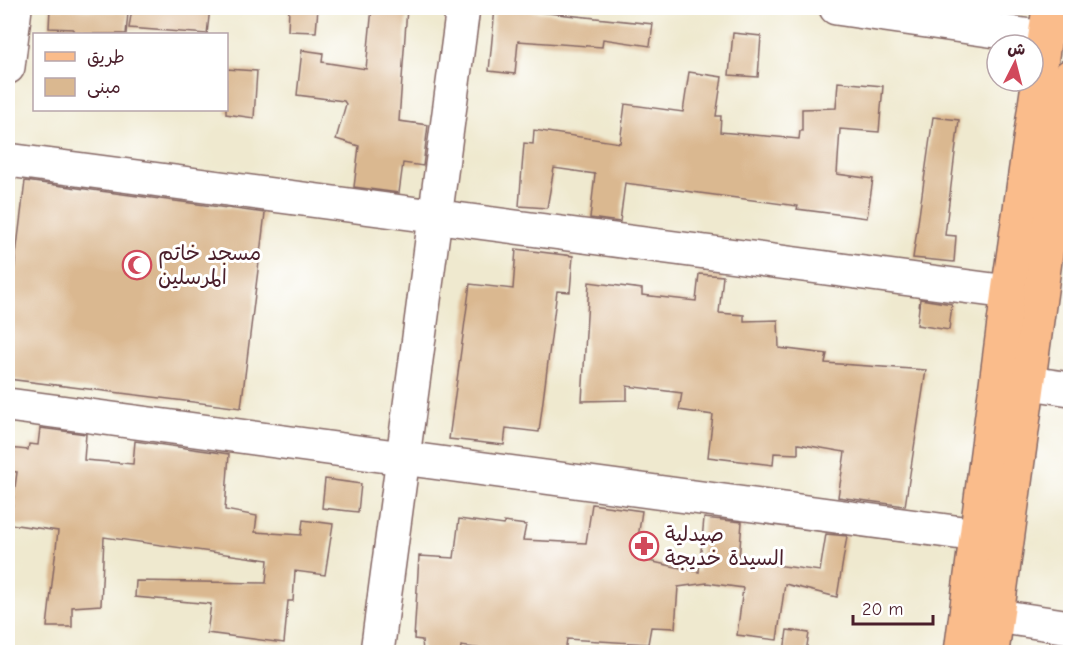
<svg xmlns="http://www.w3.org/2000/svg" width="1078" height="660" viewBox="0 0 1078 660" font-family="'Comic Neue','Playpen Sans Arabic',sans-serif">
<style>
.building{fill:#dab890}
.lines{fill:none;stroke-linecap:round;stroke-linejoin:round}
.minor-casing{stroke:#846664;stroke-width:36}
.major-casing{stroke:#846664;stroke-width:36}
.minor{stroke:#fff;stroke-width:33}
.major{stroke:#fabc8b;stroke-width:33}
.labels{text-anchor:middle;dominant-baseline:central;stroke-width:6;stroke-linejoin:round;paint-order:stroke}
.poi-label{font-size:21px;fill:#4a1f2b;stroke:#fff;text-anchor:start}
</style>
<rect width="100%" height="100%" fill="#fff"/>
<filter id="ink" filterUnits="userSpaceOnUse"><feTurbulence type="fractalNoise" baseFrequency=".0167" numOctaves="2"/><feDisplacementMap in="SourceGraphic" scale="12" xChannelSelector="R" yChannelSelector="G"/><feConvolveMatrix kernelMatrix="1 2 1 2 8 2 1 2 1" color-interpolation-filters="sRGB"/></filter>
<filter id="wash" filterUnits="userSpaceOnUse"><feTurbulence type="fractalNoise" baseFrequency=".008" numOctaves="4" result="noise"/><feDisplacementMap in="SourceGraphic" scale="24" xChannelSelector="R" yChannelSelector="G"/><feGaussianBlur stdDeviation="1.35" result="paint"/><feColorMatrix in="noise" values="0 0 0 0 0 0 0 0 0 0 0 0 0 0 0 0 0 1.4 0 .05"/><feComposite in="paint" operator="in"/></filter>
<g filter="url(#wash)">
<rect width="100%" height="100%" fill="#efe9cf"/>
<g id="blocks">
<!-- building -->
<g class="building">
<path d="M50,8L128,13L126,34H73V29L49,28Z"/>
<path d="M132,8H210L207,34L129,28Z"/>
<path d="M289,8H318L316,32L288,31Z"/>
<path d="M372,8H407L399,121L428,125L423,166L403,163L399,193L354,187L359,146L336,139L346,104L344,101L297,95L302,50L323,53L322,62L366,69Z"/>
<path d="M495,8H519V10L653,24L650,46L603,39L602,47L518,41L515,74L489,71Z"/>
<path d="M733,33L761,36L758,77L729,75Z"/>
<path d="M226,69L257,71L254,118L226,114Z"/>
<path d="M689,72L722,77L716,116H721L720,132L799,139L800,131H802V109L836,108L838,82L883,86L879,132L840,129L837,174L873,179L867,218L797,209L798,206L625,183L620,222L590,218L595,174L554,168L547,208L519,206L524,143L533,144L534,130L620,143L625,104L683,112Z"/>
<path d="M933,117L959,120L945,235L956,236L954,262L913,258Z"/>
<path d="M25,181L265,213L241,408L8,379V321Z"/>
<path d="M516,249L573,256L570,292L557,291L539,432L506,428L504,445L449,439L470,284L513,289Z"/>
<path d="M699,274L723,276L719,313L744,315V321L778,320L779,348L827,354L825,363L926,370L905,506L838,497L845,452L798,444V454L774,453L773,465L708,457L713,415L679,410L682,393L627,386V400L582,401L589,282L642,289V295L696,301Z"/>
<path d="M920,299L952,304L949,330L917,325Z"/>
<path d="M40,428L86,434L84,460L133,464L135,441L229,454L225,510L257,516L255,532L301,535L303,520L333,524L325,575L295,571L293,601H288L284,643L207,633L211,604L135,597L136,581L266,583L268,560L104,537L101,605L72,607V627H47L58,531L10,524L17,472L8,471V448L28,450L29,444L38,445Z"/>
<path d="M325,479L361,484L358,512L322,508Z"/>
<path d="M592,504L642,511L635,558L699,572L704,518L742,522L739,560L820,571L826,534L847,536L837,597L785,584L777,640L737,635L743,588L707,583L678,587L675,628L651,627L648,644L567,639L565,652H505L461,646L460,652H423L422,640L414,639L419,556L454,558L459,519L504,525V522L526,525L523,540L586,543Z"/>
<path d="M787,630L809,633L806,652H784Z"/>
</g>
</g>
</g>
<g filter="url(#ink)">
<use href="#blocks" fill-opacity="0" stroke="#846664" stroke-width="1.5"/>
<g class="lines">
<!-- minor casing -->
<g class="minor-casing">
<g id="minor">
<path d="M836,8L1045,38"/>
<path d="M8,67L15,8"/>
<path d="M8,160L1008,292"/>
<path d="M1030,383L1070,389"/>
<path d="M8,405L977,535"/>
<path d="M997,616L1070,627"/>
<path d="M377,652L463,8"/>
</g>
</g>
<!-- major casing -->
<g class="major-casing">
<g id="major">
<path d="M961,652L1008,292L1049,8"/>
<path d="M992,652L1070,76"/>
</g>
</g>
<!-- minor -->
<use href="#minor" class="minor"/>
<!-- major -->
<use href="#major" class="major"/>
</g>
</g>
<!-- icons -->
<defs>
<g id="mosque-ring" transform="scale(1.5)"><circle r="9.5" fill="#fff" stroke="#d1495b" stroke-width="1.5"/><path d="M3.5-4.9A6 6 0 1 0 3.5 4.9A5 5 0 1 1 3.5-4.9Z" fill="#d1495b"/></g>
<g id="pharmacy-ring" transform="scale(1.5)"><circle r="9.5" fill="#fff" stroke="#d1495b" stroke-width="1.5"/><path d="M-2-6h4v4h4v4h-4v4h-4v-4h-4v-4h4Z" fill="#d1495b"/></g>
</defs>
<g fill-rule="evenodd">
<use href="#mosque-ring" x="137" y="265"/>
<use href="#pharmacy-ring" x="644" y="546"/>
</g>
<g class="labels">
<!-- poi labels -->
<g class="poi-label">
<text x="158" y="253">مسجد خاتم<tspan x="158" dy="24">المرسلين</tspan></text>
<text x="665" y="534">صيدلية<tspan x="665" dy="24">السيدة خديجة</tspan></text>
</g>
</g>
<!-- margin -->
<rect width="1078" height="660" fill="none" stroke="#fff" stroke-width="30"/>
<!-- legend -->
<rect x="33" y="33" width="195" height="78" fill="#ffffff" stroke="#b7a5aa" stroke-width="1.5"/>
<rect x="45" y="52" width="30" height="9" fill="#fabc8b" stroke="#b7a5aa" stroke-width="1.5"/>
<text x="87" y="63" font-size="18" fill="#4a1f2b">طريق</text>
<rect x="45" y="78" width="30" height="18" fill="#dab890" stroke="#b7a5aa" stroke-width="1.5"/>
<text x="87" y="93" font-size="18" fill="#4a1f2b">مبنى</text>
<!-- north arrow -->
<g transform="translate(1015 63) rotate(6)"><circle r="28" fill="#ffffff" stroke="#b7a5aa" stroke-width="1.5"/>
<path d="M0-4.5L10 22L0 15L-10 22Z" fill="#d1495b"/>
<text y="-9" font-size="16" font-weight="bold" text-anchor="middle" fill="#4a1f2b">ش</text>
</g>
<!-- scale -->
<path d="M853 615v9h80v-9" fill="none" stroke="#4a1f2b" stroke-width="3"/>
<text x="862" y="615" font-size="18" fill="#4a1f2b" stroke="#ffffff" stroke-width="4.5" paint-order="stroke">20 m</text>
</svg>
